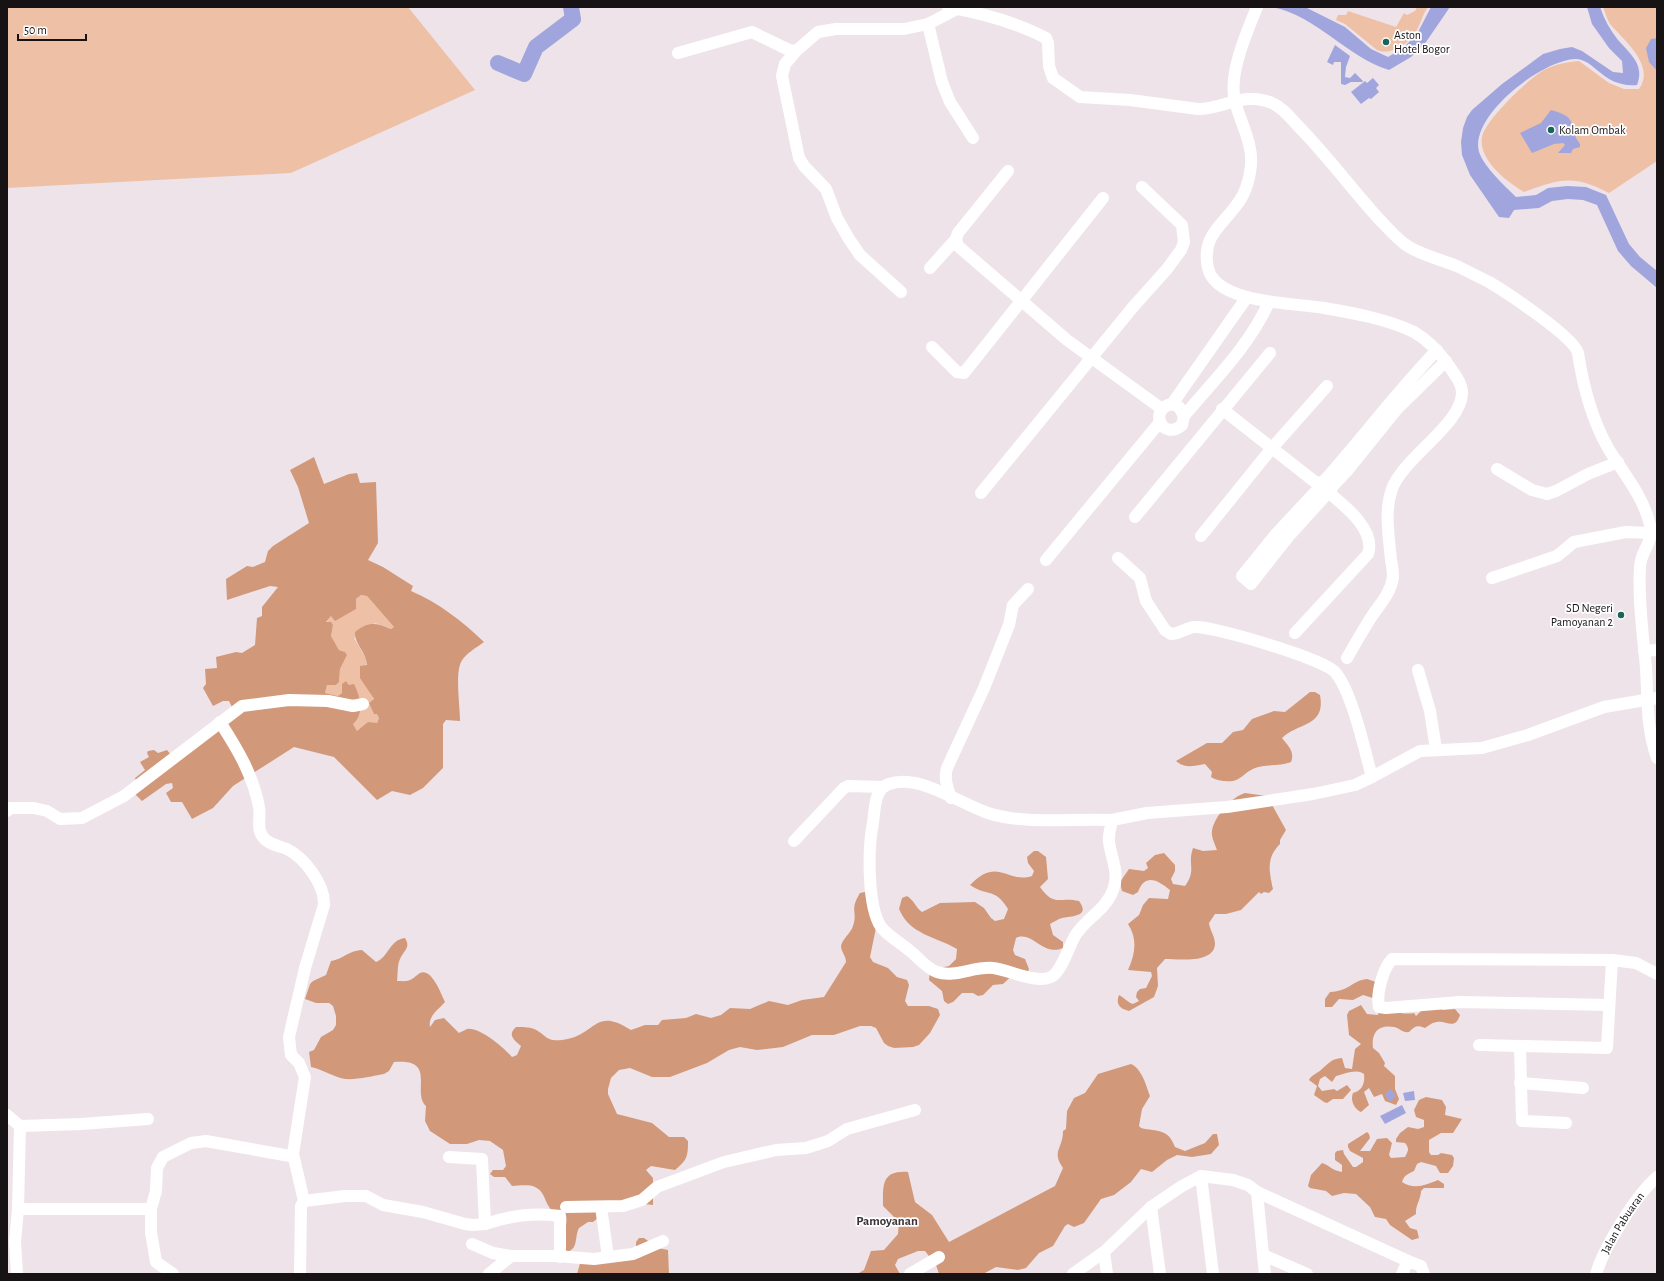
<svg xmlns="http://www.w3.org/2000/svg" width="1664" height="1281" viewBox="0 0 1664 1281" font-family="'Alegreya Sans',sans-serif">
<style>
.green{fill:#eec0a6}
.forest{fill:#d1997a;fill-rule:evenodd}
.water{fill:#a0a6dd}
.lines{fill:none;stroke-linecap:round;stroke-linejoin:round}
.river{stroke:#a0a6dd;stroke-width:16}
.minor{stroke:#fff;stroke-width:12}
.poi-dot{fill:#1b6459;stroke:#fff;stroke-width:1.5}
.labels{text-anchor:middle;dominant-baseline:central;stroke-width:3.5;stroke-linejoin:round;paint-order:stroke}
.poi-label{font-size:12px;fill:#171315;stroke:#fff;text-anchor:start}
.street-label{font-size:12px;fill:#171315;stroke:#fff}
.neighbourhood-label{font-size:13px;font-weight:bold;fill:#3b3237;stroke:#fff}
</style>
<rect width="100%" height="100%" fill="#eee3e9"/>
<!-- green -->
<g class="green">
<path d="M7,7H408L475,90L291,173L7,188Z"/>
<path d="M1417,7H1428C1422,15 1421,24 1415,33C1409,44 1389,56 1377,50L1345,24L1336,20L1338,15H1346L1348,11L1396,27L1404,13L1407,15L1415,11Z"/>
<path d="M1603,7H1657V161L1609,193C1573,174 1560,179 1524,192C1507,182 1478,160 1482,137C1485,120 1531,76 1546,69C1557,64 1567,62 1579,61L1609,83L1624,89H1639C1656,66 1624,40 1610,24C1607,19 1605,12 1603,7Z"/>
<path d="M361,595L367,596L394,627L392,629L375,623L354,638L367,660L364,682L374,700L379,718L377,723L357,731L353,724L349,685L346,681L343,684L342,693L338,696L325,693L327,685H336L339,682L340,669L347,655L345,652L339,650L331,636L333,625L326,623L331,616L356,609V599Z"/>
</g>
<!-- forest -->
<g class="forest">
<path d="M314,457L324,484L349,474L357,473L360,483L376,482L378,543L368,560L383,567L413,586L411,591C439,603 462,621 484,642C476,648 466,653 461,662C455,675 460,705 460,721L446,720L443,724V768L423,788L410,795L392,791L377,800L334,757L294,747L233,786L213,808L192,819L182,802H171L166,793L173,788L172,783L166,784L142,801L128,787L136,781L135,778L145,770L140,762L149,757L147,753L148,751L154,750L158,753L167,750L171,755L233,709L229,701H223L213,706L203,688L206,684L205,669L217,668L216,657L236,652L242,653L255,645L257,618L262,616V607L278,587L270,586L227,600L226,579L247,566L253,567L265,562L268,551L273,546L309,523L298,487L290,470ZM361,595L367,596L394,627L391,629C376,623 369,621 355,632C354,644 367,653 367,665L360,666V678L374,699L369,703L374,714H377L379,718L377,723L368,722L357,731L353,724C365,713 360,696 354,684L349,685L346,681L342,684V693L338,696L325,693L327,685H336L339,682L340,669L347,655L345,652L339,650L331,636L333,625L331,622H326L331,616L335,621L356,609V599Z"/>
<path d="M1310,692H1315L1320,695C1326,727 1299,722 1282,738C1288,746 1295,751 1291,762C1279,767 1263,763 1251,770C1245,773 1240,780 1233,781C1226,782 1217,781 1211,777L1212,772L1205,764C1193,766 1185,769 1176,761L1207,743H1222L1233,732L1243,730L1252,719L1274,711L1285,712Z"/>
<path d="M1245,793L1267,796L1286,830L1280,840V844C1266,858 1269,871 1273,889L1269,893L1264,892L1261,894L1259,892L1241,910L1226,914H1215L1209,923C1210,931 1215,936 1215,944C1214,964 1178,959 1165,959L1157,968L1158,986L1154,997L1129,1011C1121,1009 1115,1005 1119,995C1125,998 1127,1002 1133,1004L1139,1001L1136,997L1137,992L1140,989L1146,988L1152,976L1151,972L1128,970C1135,955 1138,939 1128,924L1139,915L1143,905L1149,898L1168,899L1170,890C1159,881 1145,872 1138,892L1133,895L1122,891L1120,882L1129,869L1144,871L1148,868L1146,863L1155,855L1164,853L1175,865V871L1171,879L1173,884L1185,886C1197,869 1187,865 1193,848L1203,851L1217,850C1215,844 1211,837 1212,831C1214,817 1231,797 1245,793Z"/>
<path d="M1034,851H1038L1046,857L1048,879L1040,887C1055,908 1059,896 1079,901C1091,917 1071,916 1062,918C1058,919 1054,922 1050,924L1053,935L1063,942V948C1043,957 1032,930 1016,938L1013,950L1015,955L1025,959L1029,969L1027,974L1017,971L1003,984L993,985L983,995L978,996L973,993H962L953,1002L948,1004L944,1001L942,991L929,980L930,970L949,966L956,959L957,949C935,936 910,935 899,909L902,898L907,896C914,900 916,908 922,912L940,903L975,902L984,908L991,918L995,921L1004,919L1008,909C995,887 987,897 970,885C998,856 1007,884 1032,876L1034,871L1028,863L1027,857Z"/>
<path d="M865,892L877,923L870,957L873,962L888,968L897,977L907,980L909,985L905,1001L908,1006H929L938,1009L940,1015L930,1033L919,1045L913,1047L894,1048L888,1046L884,1043L876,1028L871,1026H860L834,1035H812L783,1047L757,1050L740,1047L729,1050L707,1063L670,1077H652L630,1068L619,1070L611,1078L608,1089V1094L617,1114L652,1123L669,1137H684L688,1141C688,1157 687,1160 675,1170L651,1166L646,1170L653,1178V1205L618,1201L593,1222H588L579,1228C574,1238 579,1248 567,1252L562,1249C563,1241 568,1220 566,1216C541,1212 550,1194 535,1187C528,1184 519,1186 512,1186L505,1177H494L490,1174L493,1170H503L506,1166L503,1150L490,1141L479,1140L467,1144H450L430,1131L425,1121L426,1106C411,1092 438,1058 394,1062L389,1071L384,1074C372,1076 357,1080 345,1079C333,1077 322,1069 311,1067L309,1052L314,1050L321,1037L333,1030L336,1025V1016L333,1006L329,1003H316L305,999L310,984L313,981L326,975L331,961C346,958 347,951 362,950L376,962C389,957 389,940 405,938C411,948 404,950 400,959C397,965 398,975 397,981C402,981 408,982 412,979C415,977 417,975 420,973C432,968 441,994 445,1002C438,1010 428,1016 430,1027L435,1020L444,1018L459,1033C461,1032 465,1030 467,1029C480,1027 504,1048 512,1057L517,1055L521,1046C514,1040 507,1035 516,1027C521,1027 529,1027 534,1029C546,1034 545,1042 562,1040C597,1036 593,1006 631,1030L645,1025H658L662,1020L686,1018L696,1014L711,1018L721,1015L730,1008L750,1009L769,1001L788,1005L802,1000L824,997L846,962C846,956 842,953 841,947C841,940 851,933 853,926C858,911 849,911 860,893Z"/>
<path d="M1367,979L1379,983C1380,989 1381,997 1384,1003C1389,1012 1404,1015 1414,1013L1416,1016L1421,1011L1426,1002L1443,1010L1455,1009L1460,1015C1455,1031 1446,1020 1437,1022C1433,1022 1428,1026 1425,1028C1417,1025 1415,1026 1409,1032C1402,1033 1400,1028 1394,1027C1378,1024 1371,1033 1373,1048L1379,1053L1385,1063L1384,1066L1395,1076V1089L1399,1099L1396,1105L1385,1101L1382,1094L1374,1097L1369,1088L1364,1092L1369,1105L1361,1112C1354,1109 1350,1100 1353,1093C1363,1091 1365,1082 1364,1074C1357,1068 1344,1074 1336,1076L1332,1082L1325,1076L1320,1079L1318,1086L1322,1091L1334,1089L1337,1091L1347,1085L1351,1090L1343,1099H1333L1327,1103L1324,1102L1314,1095L1317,1086L1309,1080C1312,1074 1317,1074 1322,1069C1329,1063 1331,1059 1342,1058L1345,1068L1352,1069L1355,1049L1361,1044L1349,1035L1347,1015L1349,1011L1361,1005L1367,1014L1378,1015L1380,1006L1376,999L1363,995L1353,1000L1339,999L1332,1007H1325V999L1330,992C1350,991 1351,981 1367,979Z"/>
<path d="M1131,1064C1142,1069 1146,1085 1150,1096L1142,1109L1139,1126L1141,1128C1158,1132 1168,1128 1175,1147L1185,1151L1205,1143L1213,1134H1217L1219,1145L1211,1154L1192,1157L1177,1155L1167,1160L1152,1172L1141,1169L1131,1182L1114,1195L1101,1199L1084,1223L1074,1227L1068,1224L1065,1226L1053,1246L1039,1253L1026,1268L1018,1270L996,1267L983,1274H939L936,1265L925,1251H918L898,1259L895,1265L900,1274H857L864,1270L871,1251L884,1250L898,1234L899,1222L883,1206C883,1186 881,1170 908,1172L915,1202L932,1215L949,1242L1055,1186L1063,1168C1051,1151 1063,1149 1063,1131L1066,1129L1067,1111L1074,1098L1085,1093L1098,1074Z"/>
<path d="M1426,1097L1442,1100L1446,1107L1445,1115L1462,1119L1453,1133H1441L1429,1140V1152L1431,1155H1438L1441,1153L1452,1155L1454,1158L1453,1166L1448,1173H1440L1436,1166L1421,1162L1417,1164L1414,1171C1408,1174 1404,1175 1402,1182C1414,1190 1426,1185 1438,1180L1444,1184V1188H1424L1421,1191C1421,1199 1415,1206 1416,1214L1405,1221L1410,1228L1417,1230L1419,1238L1412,1240L1390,1225L1386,1219L1375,1217L1370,1207L1356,1194L1344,1193L1332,1196L1326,1191L1310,1188L1308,1186L1311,1175L1322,1163C1330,1165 1330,1170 1342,1172V1165L1335,1160V1153L1337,1151L1343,1150L1344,1154L1353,1167H1356L1363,1162V1158L1350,1151L1348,1147V1144L1367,1132L1369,1134L1370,1138L1360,1151H1370L1377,1139L1387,1138L1392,1143L1389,1155L1391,1158L1405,1157C1408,1151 1410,1149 1405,1143L1396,1142V1139L1400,1133L1408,1127L1418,1129L1424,1127V1120L1416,1117L1414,1110L1419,1100Z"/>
<path d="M639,1238H644L658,1248L668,1250L669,1274H577L581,1260L636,1252V1242Z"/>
</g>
<!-- water -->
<g class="water">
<path d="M1272,7H1305L1345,27L1371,49L1388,57L1403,48L1417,34L1431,7H1450L1426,42L1411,57L1389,70C1347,57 1317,16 1272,7Z"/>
<path d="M1587,7H1600C1604,19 1610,30 1618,40C1630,54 1645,64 1637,85C1603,88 1594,58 1575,59C1542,60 1469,116 1479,152C1484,167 1505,186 1516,197L1536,195L1548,188L1567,186L1586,187L1606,195L1629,244L1640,257L1657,271V288L1631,266L1618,251L1597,205L1583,200L1568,199L1552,201L1539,208L1514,210L1509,218L1499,217L1470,175L1462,155L1461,142L1463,128L1467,117L1472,110L1502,84L1543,54L1560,49L1572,47L1582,51L1613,72L1623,73L1622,61L1609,48L1592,24Z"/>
<path d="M1657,38V71L1649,62L1646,48L1651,39Z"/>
<path d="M1335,45L1350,56L1346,67L1345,77L1350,78L1355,73L1363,81L1362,82H1351L1345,85L1341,84V62H1334L1333,65L1327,62Z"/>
<path d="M1373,78L1379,85L1376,88L1379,92L1371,99L1369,98L1361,104L1351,92L1365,81L1367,83Z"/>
<path d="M1551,110C1581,118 1566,125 1580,144V147L1573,149L1571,153H1558L1565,145L1563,143L1554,144L1532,153L1520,133L1541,123Z"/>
<path d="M1390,1089L1396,1096L1390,1102L1385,1094Z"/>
<path d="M1414,1091L1415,1100L1405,1101L1403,1093Z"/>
<path d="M1402,1105L1406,1113L1385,1124L1380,1116Z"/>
</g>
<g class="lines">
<!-- river -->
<path class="river" d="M498,63L524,74L536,47L573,19L571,7"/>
<!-- minor -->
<g class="minor">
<path d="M948,7C981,13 1016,22 1046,38L1048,43L1049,66L1053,78L1080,97L1130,100L1198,109C1223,109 1245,91 1272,103C1284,108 1292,120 1301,129C1328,157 1352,189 1378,218C1387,227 1396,238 1406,245C1420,255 1443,260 1459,267C1469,272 1479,277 1489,282C1506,292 1574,337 1578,353C1583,386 1591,418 1608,448C1623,473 1643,495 1650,525C1654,544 1640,550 1640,568C1638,601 1643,634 1646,668C1648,699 1646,727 1657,758"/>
<path d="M1257,7C1247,32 1228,74 1235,101C1240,122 1253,143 1251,165C1250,175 1247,187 1243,195C1229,222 1200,232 1208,268C1216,304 1295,303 1324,308C1353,313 1387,319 1414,332C1428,340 1440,353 1449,366C1455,375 1462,383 1462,393C1462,424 1403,458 1392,489C1384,511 1389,537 1391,560C1392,565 1393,572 1393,577C1391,593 1380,604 1372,616C1363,630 1355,644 1347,658"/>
<path d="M928,24L942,82L950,102L973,138"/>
<path d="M796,51L785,64L782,76L799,158L804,166L826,189L837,218L849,239L860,255L901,292"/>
<path d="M678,53L752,32L789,50L796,51L818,32L836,29H904L928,24L957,9"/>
<path d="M1008,171L958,233L956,239L958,246L1067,340L1162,409"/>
<path d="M930,268L956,239"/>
<path d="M932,347L957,372L964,373L1103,198"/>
<path d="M1172,404L1179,407L1184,416L1182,425C1163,442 1147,409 1172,404L1247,297"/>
<path d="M1222,409L1319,485"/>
<path d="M1184,416C1214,380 1250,345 1269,302"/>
<path d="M1497,469L1532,490L1547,494L1556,491L1588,474L1618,462"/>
<path d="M1324,481L1328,482L1332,487L1331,491L1326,495L1320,492L1318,489L1321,482L1324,481C1362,438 1397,392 1437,350"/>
<path d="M1332,487L1347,471L1397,409L1446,361"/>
<path d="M1318,489L1276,534L1242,576L1251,584L1288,537L1326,495"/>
<path d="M981,493L1133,307L1167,269L1181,250L1184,242L1182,225L1142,187"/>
<path d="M1135,517L1270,353"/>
<path d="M1201,536L1272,448L1327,386"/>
<path d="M1046,560L1160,422"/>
<path d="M1492,578L1557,556L1574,542L1626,532L1651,533"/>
<path d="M1295,633L1368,554C1376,530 1345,506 1329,493"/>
<path d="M1644,651L1657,650"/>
<path d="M1418,670L1430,711L1436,749"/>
<path d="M220,722C238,750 253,775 259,807C261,817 256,829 263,837C268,844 279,846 287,849C305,858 325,885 324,905L305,968L289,1037L291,1055L299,1063L305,1077L293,1154L304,1201L301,1206L300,1274"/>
<path d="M1372,777L1420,751L1482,748L1528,735L1604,707L1657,698"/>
<path d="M951,798C947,787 944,778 947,768L984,688L1009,625L1013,605L1028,589"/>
<path d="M7,811L10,808H34L47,811L60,819L82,818L124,796L242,706L289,700L328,701L353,706L363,704"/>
<path d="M1112,820C1074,818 1024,825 988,813C960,804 919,773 889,784C874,789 875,809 873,823C868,847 867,906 881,927C888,936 901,943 910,951C918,957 927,969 937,972C955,978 974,966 993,968C1009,970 1037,984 1051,977C1061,973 1069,946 1075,936C1085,919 1106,910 1113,890C1120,873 1111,858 1109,842C1108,835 1111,827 1112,820L1147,813L1227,807L1313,794L1355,785L1372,777C1365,752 1352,691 1335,672C1324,659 1213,626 1194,627C1186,628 1180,634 1171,634L1165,630L1146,601L1140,578L1118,558"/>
<path d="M794,841L844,788L848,786L883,787"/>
<path d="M1609,1005L1460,1002L1386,1008L1379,1007C1376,993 1383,969 1392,959L1612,960"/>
<path d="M1479,1045L1520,1046"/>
<path d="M1520,1083L1583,1088"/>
<path d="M7,1115L20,1126L18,1209L15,1242L17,1274"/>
<path d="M1566,1123L1522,1121L1520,1046L1607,1048L1612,960L1636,963L1657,974"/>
<path d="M20,1126L81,1124L148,1119"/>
<path d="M449,1157L482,1159L485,1224C510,1216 533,1212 560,1216V1257"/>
<path d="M1201,1176L1213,1274"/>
<path d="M304,1201L345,1196H366L383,1205L423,1212L465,1224L473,1225L485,1224"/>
<path d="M566,1207L623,1206L642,1200L657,1187L724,1162L776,1150L806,1148L828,1141L847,1129L915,1110"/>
<path d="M601,1207L608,1257"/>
<path d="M1151,1207L1160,1274"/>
<path d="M18,1209H151"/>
<path d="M472,1244L493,1253L511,1256"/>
<path d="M1104,1252L1107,1274"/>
<path d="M1263,1255L1265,1274"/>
<path d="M173,1274L156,1262L151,1232V1209L156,1191L157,1168L163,1157L191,1143L206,1141L290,1156L293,1154"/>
<path d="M489,1274L511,1256H556L594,1259L633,1254L663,1241"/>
<path d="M910,1274L939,1257"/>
<path d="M1073,1274L1104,1252L1151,1207L1182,1186L1201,1176L1233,1180L1248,1185L1257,1192"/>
<path d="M1307,1274L1263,1255L1257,1192L1408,1261"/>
<path d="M1402,1274L1408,1261L1421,1266L1424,1274"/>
<path id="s1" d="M1596,1274C1604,1247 1636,1195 1657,1177"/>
</g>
</g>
<!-- markers -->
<g class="poi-dot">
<circle cx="1386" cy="42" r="4"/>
<circle cx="1551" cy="130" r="4"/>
<circle cx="1621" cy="615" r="4"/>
</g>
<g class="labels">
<!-- poi labels -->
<g class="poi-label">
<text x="1394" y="35">Aston<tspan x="1394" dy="14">Hotel Bogor</tspan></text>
<text x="1559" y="130">Kolam Ombak</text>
<text x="1613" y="608" text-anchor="end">SD Negeri<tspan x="1613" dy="14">Pamoyanan 2</tspan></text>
</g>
<!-- street labels -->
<g class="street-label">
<text stroke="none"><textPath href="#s1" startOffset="58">Jalan Pabuaran</textPath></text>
</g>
<!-- neighbourhood labels -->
<g class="neighbourhood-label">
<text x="887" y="1221">Pamoyanan</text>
</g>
</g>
<!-- border -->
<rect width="1664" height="1281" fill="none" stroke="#171315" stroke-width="16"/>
<!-- scale -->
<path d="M18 34v6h68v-6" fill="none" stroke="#171315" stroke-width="2"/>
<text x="24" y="34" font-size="12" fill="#171315" stroke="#ffffff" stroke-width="3" paint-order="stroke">50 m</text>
</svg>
